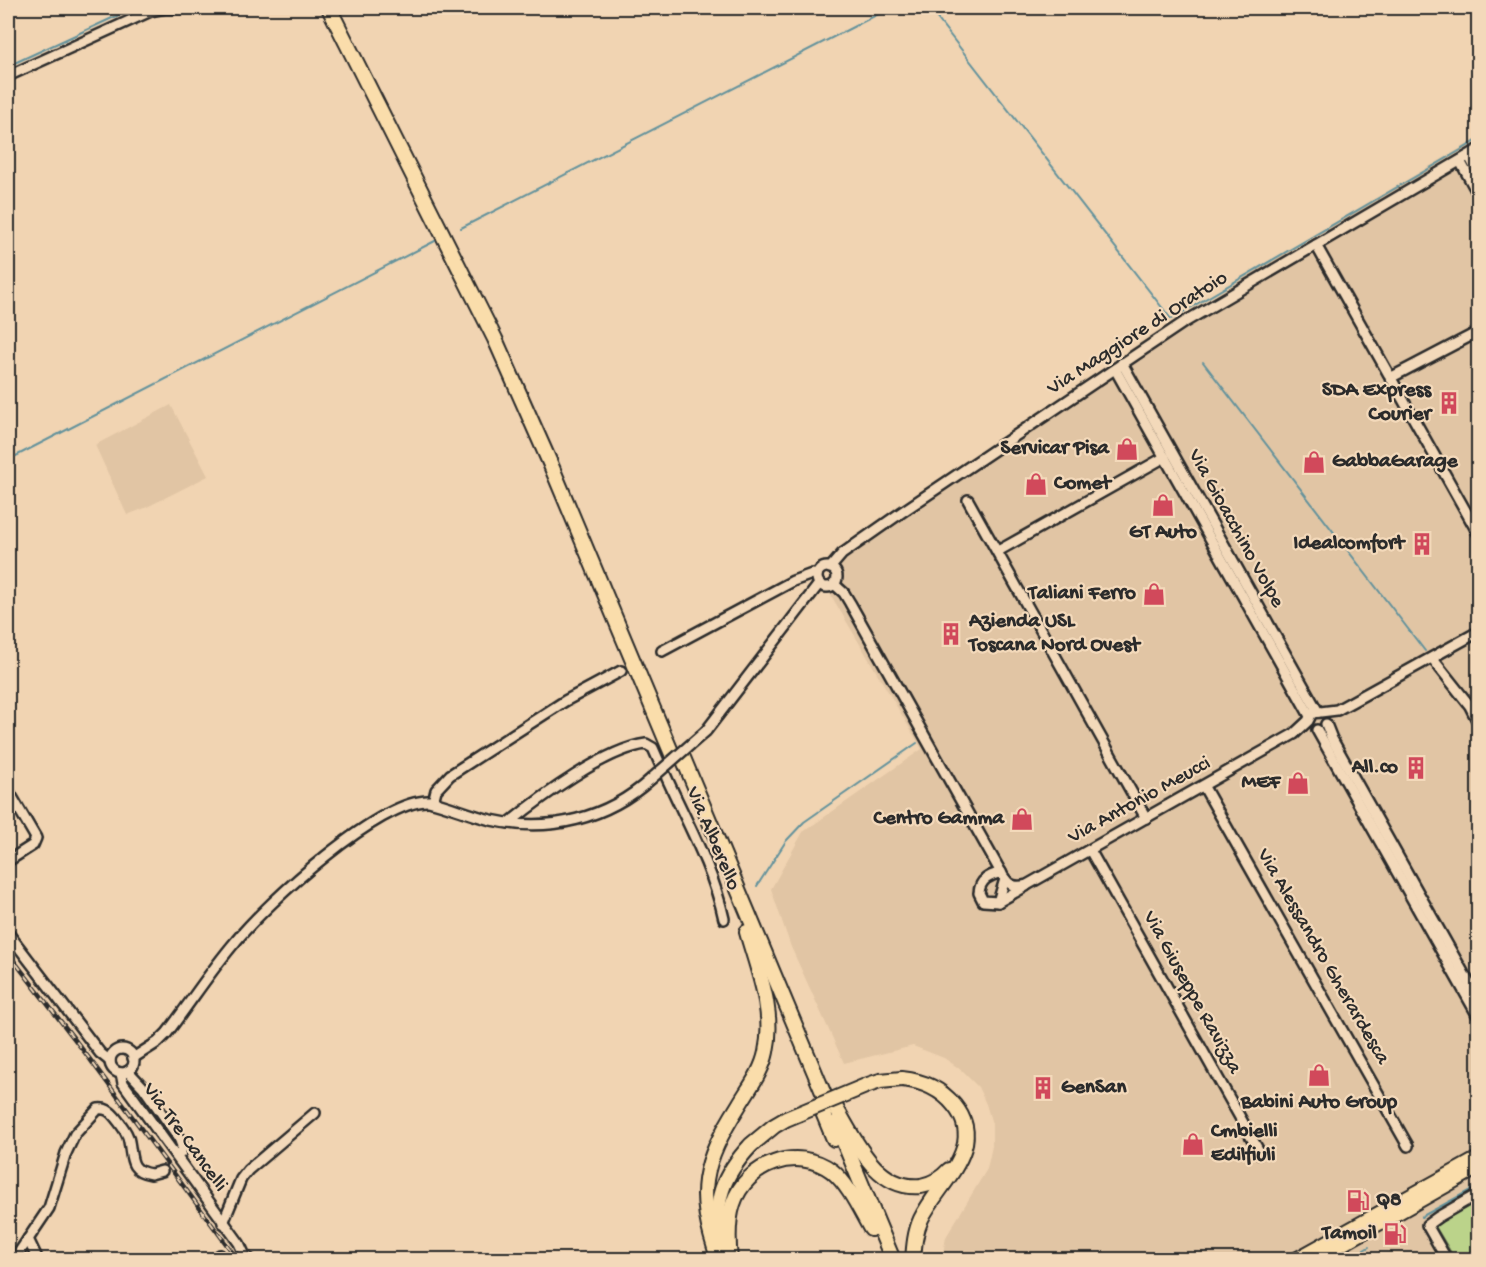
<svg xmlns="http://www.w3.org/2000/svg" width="1486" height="1267" viewBox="0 0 1486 1267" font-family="'Gochi Hand',sans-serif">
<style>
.built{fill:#e1c5a4}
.green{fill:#bbd38a;stroke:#737f5a;stroke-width:1.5}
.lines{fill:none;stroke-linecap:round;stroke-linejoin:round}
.stream{stroke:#63929c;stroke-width:2}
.minor-tunnel{stroke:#c9b297;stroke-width:9;stroke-dasharray:9 4.5;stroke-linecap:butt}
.minor-casing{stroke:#2b2b2b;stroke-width:14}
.major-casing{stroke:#2b2b2b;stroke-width:16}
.highway-casing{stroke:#2b2b2b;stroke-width:18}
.minor{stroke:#f3d9ba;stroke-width:9}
.major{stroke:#faddab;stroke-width:12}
.highway{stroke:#faddab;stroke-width:14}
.rail-casing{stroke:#2b2b2b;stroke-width:4.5}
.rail{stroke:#f3d9ba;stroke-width:2;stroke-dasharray:7;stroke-linecap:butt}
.minor-bridge-casing{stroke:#2b2b2b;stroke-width:14;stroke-linecap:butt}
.highway-bridge-casing{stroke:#2b2b2b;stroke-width:18;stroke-linecap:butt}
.minor-bridge{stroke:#f3d9ba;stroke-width:9}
.highway-bridge{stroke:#faddab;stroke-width:14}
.labels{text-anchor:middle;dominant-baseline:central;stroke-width:4.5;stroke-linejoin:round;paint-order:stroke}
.street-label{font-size:21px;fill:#2b2b2b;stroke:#f3d9ba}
.poi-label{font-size:21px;font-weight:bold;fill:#2b2b2b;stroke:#f3d9ba;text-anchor:end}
</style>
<rect width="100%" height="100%" fill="#f1d4b2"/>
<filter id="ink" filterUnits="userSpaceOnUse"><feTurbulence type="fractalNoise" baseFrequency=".0167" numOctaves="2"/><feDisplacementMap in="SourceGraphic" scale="12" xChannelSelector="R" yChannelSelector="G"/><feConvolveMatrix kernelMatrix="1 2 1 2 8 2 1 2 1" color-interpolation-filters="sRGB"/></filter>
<g filter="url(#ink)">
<!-- built -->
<g class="built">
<path d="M1463,8H1478V23L1475,25Z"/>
<path d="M1478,138V1259H942L946,1237L987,1169L992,1146V1124L986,1104L978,1087L960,1069L944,1058L913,1046L844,1063L791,947L771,889L803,832L922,749L829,592L841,564L846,556L902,516L1104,379L1121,355L1313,235Z"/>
<path d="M171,405L208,476L145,508L127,515L95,445Z"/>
</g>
<!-- green -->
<path class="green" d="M1478,1200V1247L1469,1259H1455L1435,1226Z"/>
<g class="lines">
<!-- stream -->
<g class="stream">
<path d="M929,8L1171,319L1478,140"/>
<path d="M8,66L134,8"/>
<path d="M461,228L890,8"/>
<path d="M1203,362L1425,651"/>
<path d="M8,460L437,240"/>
<path d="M757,886L786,841L804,822L917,743"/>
<path d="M1421,1217L1478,1186"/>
<path d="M1347,1260L1369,1247"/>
</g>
<!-- minor-tunnel -->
<path class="minor-tunnel" d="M162,1171L177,1160L181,1153"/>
<!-- minor casing -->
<g class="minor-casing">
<g id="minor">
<path d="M8,76L151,11L166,8H222"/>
<path d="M1469,156L1478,173"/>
<path d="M1460,161L1478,194"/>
<path d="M1316,245L1478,533"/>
<path d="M1122,363L1318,712"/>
<path d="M1115,369L1310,716"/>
<path d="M1390,378L1478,332"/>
<path d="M968,500L1146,818"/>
<path d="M998,551L1165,457"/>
<circle cx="827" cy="577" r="10"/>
<path d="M830,568L842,554L902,512L1183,323L1478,150"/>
<path d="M834,584L844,593L850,603L1003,876C1009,886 1016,888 1027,885L1294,734L1308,721L1312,713L1337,710L1478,632"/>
<path d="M662,651L793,581L812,574L817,575"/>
<path d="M1432,658L1470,706L1478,722"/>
<path d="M1326,724L1332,739L1478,999"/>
<path d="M1317,730L1478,1016"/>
<path d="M706,731L819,584"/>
<path d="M665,774C686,821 713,868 724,919"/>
<path d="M1204,787L1408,1146"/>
<path d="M8,790L36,838L33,845L8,861"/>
<path d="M433,802L436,790L450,775L565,701L621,671"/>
<path d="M509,823C541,797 606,749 646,744L653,748L660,764"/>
<path d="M1090,850L1260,1153"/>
<path d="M1001,872C989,876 980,879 979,893L983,901L998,902L1026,886"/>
<path d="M998,902L1005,879"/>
<path d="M8,933L100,1053L110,1061"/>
<circle cx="122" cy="1061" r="12"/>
<path d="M133,1058L158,1042L167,1033C190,1003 211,970 236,941C267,903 380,799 429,801C450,806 470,815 491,820C549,833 607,819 651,779"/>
<path d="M128,1071L143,1087L179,1138L182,1146L181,1153"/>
<path d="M121,1073L123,1083L239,1243L245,1256L251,1260"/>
<path d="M223,1223L241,1179L248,1170L315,1113"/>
<path d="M28,1239L38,1260"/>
<path d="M14,1260L49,1208L66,1153L75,1134L98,1109C106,1108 110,1111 115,1117C120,1123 125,1129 128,1137C133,1155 127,1171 151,1174L162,1171"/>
<path d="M213,1260L220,1255"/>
<path d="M1447,1260L1427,1225L1438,1217L1478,1194"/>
</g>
</g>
<!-- major casing -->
<g class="major-casing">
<g id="major">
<path d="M1294,1260L1478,1158"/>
<path d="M1315,1260L1478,1168"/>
</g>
</g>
<!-- highway casing -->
<g class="highway-casing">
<g id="highway">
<path d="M329,8L495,339L550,463L672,754"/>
<path d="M683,758L825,1097"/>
<path d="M902,1079C922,1081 941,1089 954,1105C989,1147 937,1184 921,1219C915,1232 914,1246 913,1260"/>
<path d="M834,1105C854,1137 875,1191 921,1186C932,1184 941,1179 949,1170"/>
<path d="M822,1110L834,1139"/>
<path d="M836,1123L893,1260"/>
<path d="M721,1243C712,1201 723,1175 751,1145"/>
<path d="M719,1260C695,1192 702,1164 739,1105C749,1088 762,1072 766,1052C775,1011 758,971 747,932"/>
<path d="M730,1260C728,1241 727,1222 733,1204C746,1164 797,1145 832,1171C849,1185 860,1210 871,1229"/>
</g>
</g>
<!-- minor -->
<use href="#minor" class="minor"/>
<!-- major -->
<use href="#major" class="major"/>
<!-- highway -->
<use href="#highway" class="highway"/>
<!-- rail casing -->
<g class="rail-casing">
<path id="rail" d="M8,953L89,1058L238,1260"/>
</g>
<!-- rail -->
<use href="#rail" class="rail"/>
<!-- minor-bridge casing -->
<g class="minor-bridge-casing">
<path id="minor-bridge" d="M651,779L706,731"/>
</g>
<!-- highway-bridge casing -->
<g class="highway-bridge-casing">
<path id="highway-bridge" d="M751,1145L774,1126L786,1119L868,1085L880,1081L902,1079"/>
</g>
<!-- minor-bridge -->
<use href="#minor-bridge" class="minor-bridge"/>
<!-- highway-bridge -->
<use href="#highway-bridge" class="highway-bridge"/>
</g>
</g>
<!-- icons -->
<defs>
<g id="building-bare" transform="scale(1.8)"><path d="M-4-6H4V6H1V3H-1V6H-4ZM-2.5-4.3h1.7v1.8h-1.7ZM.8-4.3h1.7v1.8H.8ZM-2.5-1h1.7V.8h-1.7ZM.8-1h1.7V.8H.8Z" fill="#d1495b" stroke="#f3d9ba" stroke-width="2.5" paint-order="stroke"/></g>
<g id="shop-bare" transform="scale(1.8)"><path d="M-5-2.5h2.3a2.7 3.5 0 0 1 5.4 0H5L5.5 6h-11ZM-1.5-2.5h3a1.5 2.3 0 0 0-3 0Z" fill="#d1495b" stroke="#f3d9ba" stroke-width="2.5" paint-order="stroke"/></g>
<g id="fuel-bare" transform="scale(1.8)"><path d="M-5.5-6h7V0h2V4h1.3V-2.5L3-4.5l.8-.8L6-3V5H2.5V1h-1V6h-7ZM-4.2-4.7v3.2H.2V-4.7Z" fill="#d1495b" stroke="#f3d9ba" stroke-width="2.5" paint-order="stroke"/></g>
</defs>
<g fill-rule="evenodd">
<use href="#building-bare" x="1449" y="403"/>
<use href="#shop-bare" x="1127" y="449"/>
<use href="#shop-bare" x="1314" y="462"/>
<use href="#shop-bare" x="1036" y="484"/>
<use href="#shop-bare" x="1163" y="505"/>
<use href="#building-bare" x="1422" y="544"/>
<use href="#shop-bare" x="1154" y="594"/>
<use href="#building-bare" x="951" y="634"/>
<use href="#building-bare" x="1416" y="768"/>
<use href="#shop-bare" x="1298" y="783"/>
<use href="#shop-bare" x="1022" y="819"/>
<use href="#shop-bare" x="1319" y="1075"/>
<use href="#building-bare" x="1043" y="1088"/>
<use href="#shop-bare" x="1193" y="1144"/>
<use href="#fuel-bare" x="1358" y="1201"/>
<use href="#fuel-bare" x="1395" y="1234"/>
</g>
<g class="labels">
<!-- street labels -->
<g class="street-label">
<text transform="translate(1138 334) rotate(-33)">Via Maggiore di Oratoio</text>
<text transform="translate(1235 529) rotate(61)">Via Gioacchino Volpe</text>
<text transform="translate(1140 801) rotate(-29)">Via Antonio Meucci</text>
<text transform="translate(712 839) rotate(67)">Via Alberello</text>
<text transform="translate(1322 957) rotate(60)">Via Alessandro Gherardesca</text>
<text transform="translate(1191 993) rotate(61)">Via Giuseppe Ravizza</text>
<text transform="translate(184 1138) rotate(54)">Via Tre Cancelli</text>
</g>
<!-- poi labels -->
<g class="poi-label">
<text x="1431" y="391">SDA Express<tspan x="1431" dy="24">Courier</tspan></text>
<text x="1109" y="449">Servicar Pisa</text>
<text x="1332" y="462" text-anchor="start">GabbaGarage</text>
<text x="1054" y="484" text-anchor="start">Comet</text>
<text x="1163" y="533" text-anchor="middle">GT Auto</text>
<text x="1404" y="544">Idealcomfort</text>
<text x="1136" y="594">Taliani Ferro</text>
<text x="969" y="622" text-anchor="start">Azienda USL<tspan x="969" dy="24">Toscana Nord Ovest</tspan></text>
<text x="1398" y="768">All.co</text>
<text x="1280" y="783">MEF</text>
<text x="1004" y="819">Centro Gamma</text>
<text x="1061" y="1088" text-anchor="start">GenSan</text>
<text x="1319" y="1103" text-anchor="middle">Babini Auto Group</text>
<text x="1211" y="1132" text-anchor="start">Cmbielli<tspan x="1211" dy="24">Edilfiuli</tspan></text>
<text x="1376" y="1201" text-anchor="start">Q8</text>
<text x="1377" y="1234">Tamoil</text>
</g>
</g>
<!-- margin -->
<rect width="1486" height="1267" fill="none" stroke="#f3d9ba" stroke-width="30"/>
<rect x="15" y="15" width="1456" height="1237" fill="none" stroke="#2b2b2b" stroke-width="2" filter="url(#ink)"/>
</svg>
